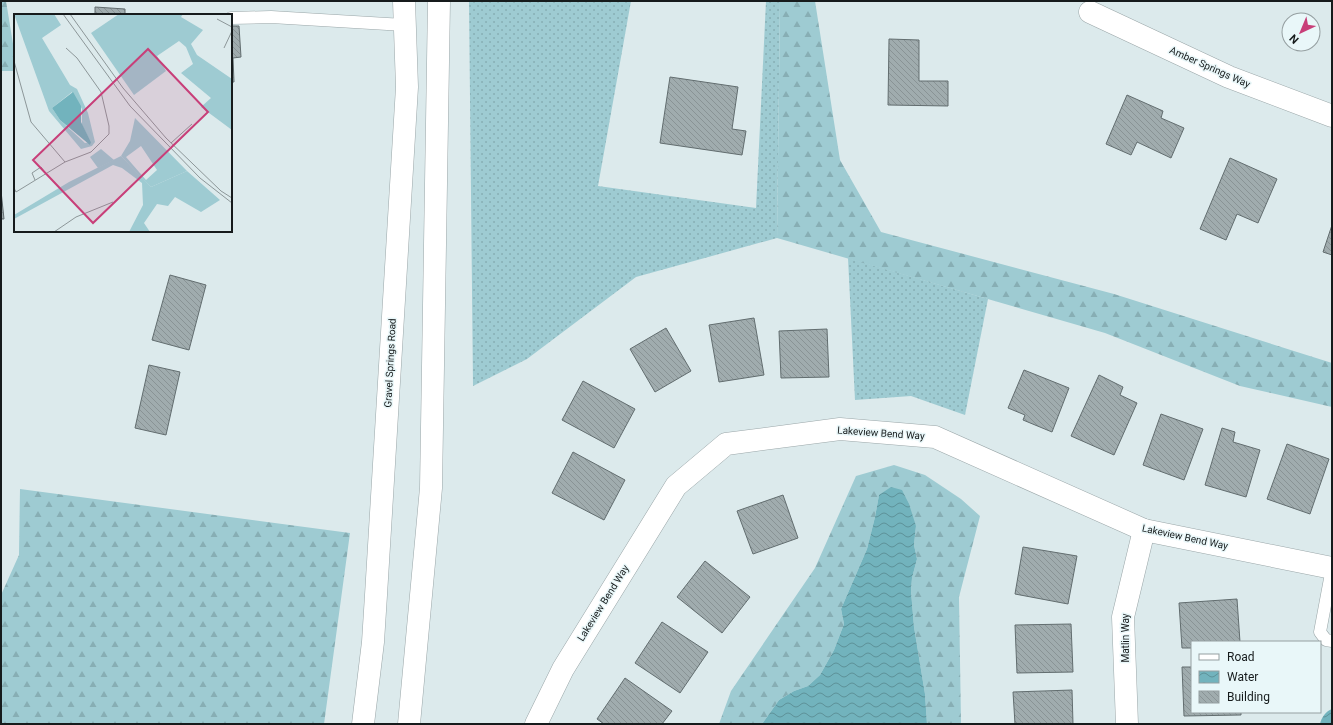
<svg xmlns="http://www.w3.org/2000/svg" width="1333" height="725" viewBox="0 0 1333 725" font-family="Roboto,sans-serif">
<style>
.grass{fill:url(#grass-dots)}
.forest{fill:url(#forest-firs)}
.water{fill:url(#water-waves)}
.building{fill:url(#building-back-hatch);stroke:#626d6f}
.lines{fill:none;stroke-linecap:round;stroke-linejoin:round}
.service-casing{stroke:#9aa6a8;stroke-width:13}
.minor-casing{stroke:#9aa6a8;stroke-width:23}
.primary-casing{stroke:#9aa6a8;stroke-width:23}
.service{stroke:#fff;stroke-width:12}
.minor{stroke:#fff;stroke-width:22}
.primary{stroke:#fff;stroke-width:22}
.labels{text-anchor:middle;dominant-baseline:central;stroke-width:3;stroke-linejoin:round;paint-order:stroke}
.street-label{font-size:10px;fill:#161b1c;stroke:#e9f7f9}
.inset-road{fill:none;stroke:#8d9799;stroke-width:1}
.view{fill:#c83f79;fill-opacity:0.15;stroke:#c83f79;stroke-width:2}
.inset-edge{fill:none;stroke:#161b1c;stroke-width:2}
</style>
<defs>
<pattern id="grass-dots" width="8" height="8" patternUnits="userSpaceOnUse"><rect width="8" height="8" fill="#9ecbd2"/><path d="M2 2h.1M6 6h.1" fill="none" stroke="#87aeb4" stroke-width="1.8" stroke-linecap="round"/></pattern>
<pattern id="forest-firs" width="22" height="20" patternUnits="userSpaceOnUse"><rect width="22" height="20" fill="#9ecbd2"/><path d="M5 1l3.5 6h-7zM16 11l3.5 6h-7z" fill="#87aeb4"/></pattern>
<pattern id="water-waves" width="16" height="10" patternUnits="userSpaceOnUse"><rect width="16" height="10" fill="#72b3bd"/><path d="M0 5q4-4 8 0t8 0" fill="none" stroke="#5d9199"/></pattern>
<pattern id="building-back-hatch" width="6" height="6" patternUnits="userSpaceOnUse"><rect width="6" height="6" fill="#a0acae"/><path d="M-1 5l2 2M0 0l6 6M5-1l2 2" fill="none" stroke="#899395"/></pattern>
</defs>
<rect width="100%" height="100%" fill="#dceaec"/>
<!-- grass -->
<g class="grass">
<path d="M469,1H631L598,186L756,208L766,1H780L777,238L636,277L527,359L473,386Z"/>
<path d="M848,258L988,299L965,415L911,396L855,400Z"/>
</g>
<!-- forest -->
<g class="forest">
<path d="M1,1H6L15,56V71H1Z"/>
<path d="M780,1H815L840,160L881,232L1114,294L1332,363V407L1240,386L1105,333L777,238Z"/>
<path d="M894,465L925,475L961,499L980,516L959,597L961,724H927L925,694L914,627L911,591L912,578L917,559L914,545L916,526L879,495L875,517L867,549L841,609L844,624L834,650L820,675L808,686L794,691L779,700L762,724H719L731,691L815,568L856,476Z"/>
<path d="M20,489L350,533L324,724H1V595L19,555Z"/>
</g>
<!-- water -->
<g class="water">
<path d="M891,487L902,490L909,504L916,526L914,545L917,559L912,578L911,591L914,627L925,694L927,724H762L779,700L794,691L808,686L820,675L834,650L844,624L841,609L867,549L875,517L879,495Z"/>
<path d="M1332,709V724H1320C1321,718 1326,711 1332,709Z"/>
</g>
<!-- building -->
<g class="building">
<path d="M95,7L125,9V15H95Z"/>
<path d="M231,26H239L241,57L233,58L234,82H231Z"/>
<path d="M889,39L919,40V81H948V106L888,105Z"/>
<path d="M670,77L738,87L732,129L746,131L742,155L660,143Z"/>
<path d="M1127,95L1163,111L1161,118L1184,128L1171,158L1137,142L1131,155L1106,144Z"/>
<path d="M1230,158L1277,179L1258,223L1237,214L1226,240L1200,229Z"/>
<path d="M1,191L4,219H1Z"/>
<path d="M1332,225V255L1323,252Z"/>
<path d="M170,275L206,285L189,350L152,340Z"/>
<path d="M754,318L764,375L719,382L709,325Z"/>
<path d="M666,328L691,371L655,392L630,349Z"/>
<path d="M827,329L829,377L781,378L779,331Z"/>
<path d="M149,365L180,372L166,435L135,428Z"/>
<path d="M1024,370L1069,388L1052,432L1023,420L1025,415L1008,408Z"/>
<path d="M1099,375L1123,387L1120,395L1137,403L1114,455L1071,436Z"/>
<path d="M583,381L635,409L614,448L562,420Z"/>
<path d="M1161,414L1203,429L1184,480L1143,465Z"/>
<path d="M1222,428L1235,432L1233,442L1260,450L1246,497L1205,485Z"/>
<path d="M1287,444L1329,459L1310,514L1267,499Z"/>
<path d="M573,452L625,480L604,520L552,493Z"/>
<path d="M783,495L798,538L753,554L737,511Z"/>
<path d="M1023,547L1077,556L1068,604L1015,594Z"/>
<path d="M705,561L750,597L722,633L677,597Z"/>
<path d="M1237,599L1240,642H1192V648H1182L1179,603Z"/>
<path d="M662,622L708,652L680,693L635,663Z"/>
<path d="M1071,624L1073,672L1017,673L1015,625Z"/>
<path d="M1182,667H1192V712H1241V715L1184,716Z"/>
<path d="M625,678L672,711L662,724H604L597,719Z"/>
<path d="M1072,690L1073,724H1015L1013,692Z"/>
</g>
<g class="lines">
<!-- service casing -->
<g class="service-casing">
<g id="service">
<path d="M231,18L271,17L404,25"/>
<path d="M1332,568L1320,632L1326,640L1332,641"/>
</g>
</g>
<!-- minor casing -->
<g class="minor-casing">
<g id="minor">
<path d="M1090,12L1229,77L1332,116"/>
<path d="M536,724L563,669L676,486L726,444L840,429L935,437L1144,530L1332,568"/>
<path d="M1127,724L1123,617L1144,530"/>
</g>
</g>
<!-- primary casing -->
<g class="primary-casing">
<g id="primary">
<path d="M363,724L373,642L376,595L407,87L404,1"/>
<path d="M409,724L431,488L439,1"/>
</g>
</g>
<!-- service -->
<use href="#service" class="service"/>
<!-- minor -->
<use href="#minor" class="minor"/>
<!-- primary -->
<use href="#primary" class="primary"/>
</g>
<g class="labels">
<!-- street labels -->
<g class="street-label">
<text transform="translate(1210 67) rotate(24)">Amber Springs Way</text>
<text transform="translate(390 363) rotate(-87)">Gravel Springs Road</text>
<text transform="translate(881 433) rotate(4)">Lakeview Bend Way</text>
<text transform="translate(1185 537) rotate(12)">Lakeview Bend Way</text>
<text transform="translate(603 603) rotate(-58)">Lakeview Bend Way</text>
<text transform="translate(1125 638) rotate(-90)">Matlin Way</text>
</g>
</g>
<!-- overview -->
<g transform="translate(14 14)">
<rect width="218" height="218" fill="#dceaec"/>
<path d="M121,104L173,157L137,173L125,161L107,142L116,127ZM127,132L143,156L132,166L112,143ZM87,135L100,146L84,154L76,143Z" fill="#9ecbd2" fill-rule="evenodd"/>
<path d="M0,0H40L47,11L28,24L56,71L63,75L74,99L81,128L78,132L67,135L35,97ZM58,78L68,95V111L77,128L71,129L46,106L38,94ZM105,0H169L167,3L189,16L177,30L183,41L218,65V116L187,93L197,84L167,59L179,50L172,33L165,27L143,42L152,57L120,81L77,19ZM107,142L137,173L173,157L206,186L187,198L161,183L154,192L143,190L130,209L136,218H115L129,191L128,169L108,154L99,151L0,205V201L55,168Z" fill="#9ecbd2" fill-rule="evenodd"/>
<path d="M59,78L67,92V108L77,128L76,131L46,106L38,94Z" fill="#72b3bd"/>
<path class="inset-road" d="M49,0L116,92L186,164L218,189M56,0L109,74L152,124L207,177L218,184M203,5L218,13M210,34L218,17M0,47L17,108L51,148M157,129L178,110M21,166L18,159L27,153L32,160M0,174L2,178L51,148L77,138L95,120V112L87,78L63,44L52,34M40,218L62,203L99,188"/>
<path class="view" d="M134,35L194,98L79,209L19,146Z"/>
<rect width="218" height="218" class="inset-edge"/>
</g>
<!-- border -->
<rect width="1333" height="725" fill="none" stroke="#161b1c" stroke-width="4"/>
<!-- legend -->
<rect x="1191" y="641" width="130" height="72" fill="#e9f7f9" stroke="#959fa1"/>
<rect x="1199" y="654" width="20" height="6" fill="#ffffff" stroke="#959fa1"/>
<text x="1227" y="661" font-size="12" fill="#161b1c">Road</text>
<rect x="1199" y="671" width="20" height="12" fill="url(#water-waves)" stroke="#959fa1"/>
<text x="1227" y="681" font-size="12" fill="#161b1c">Water</text>
<rect x="1199" y="691" width="20" height="12" fill="url(#building-back-hatch)" stroke="#959fa1"/>
<text x="1227" y="701" font-size="12" fill="#161b1c">Building</text>
<!-- north arrow -->
<g transform="translate(1301 32) rotate(224)"><circle r="19" fill="#e9f7f9" stroke="#959fa1"/>
<path d="M0-3L7 15L0 10L-7 15Z" fill="#c83f79"/>
<text y="-6" font-size="11" font-weight="bold" text-anchor="middle" fill="#161b1c">N</text>
</g>
</svg>
